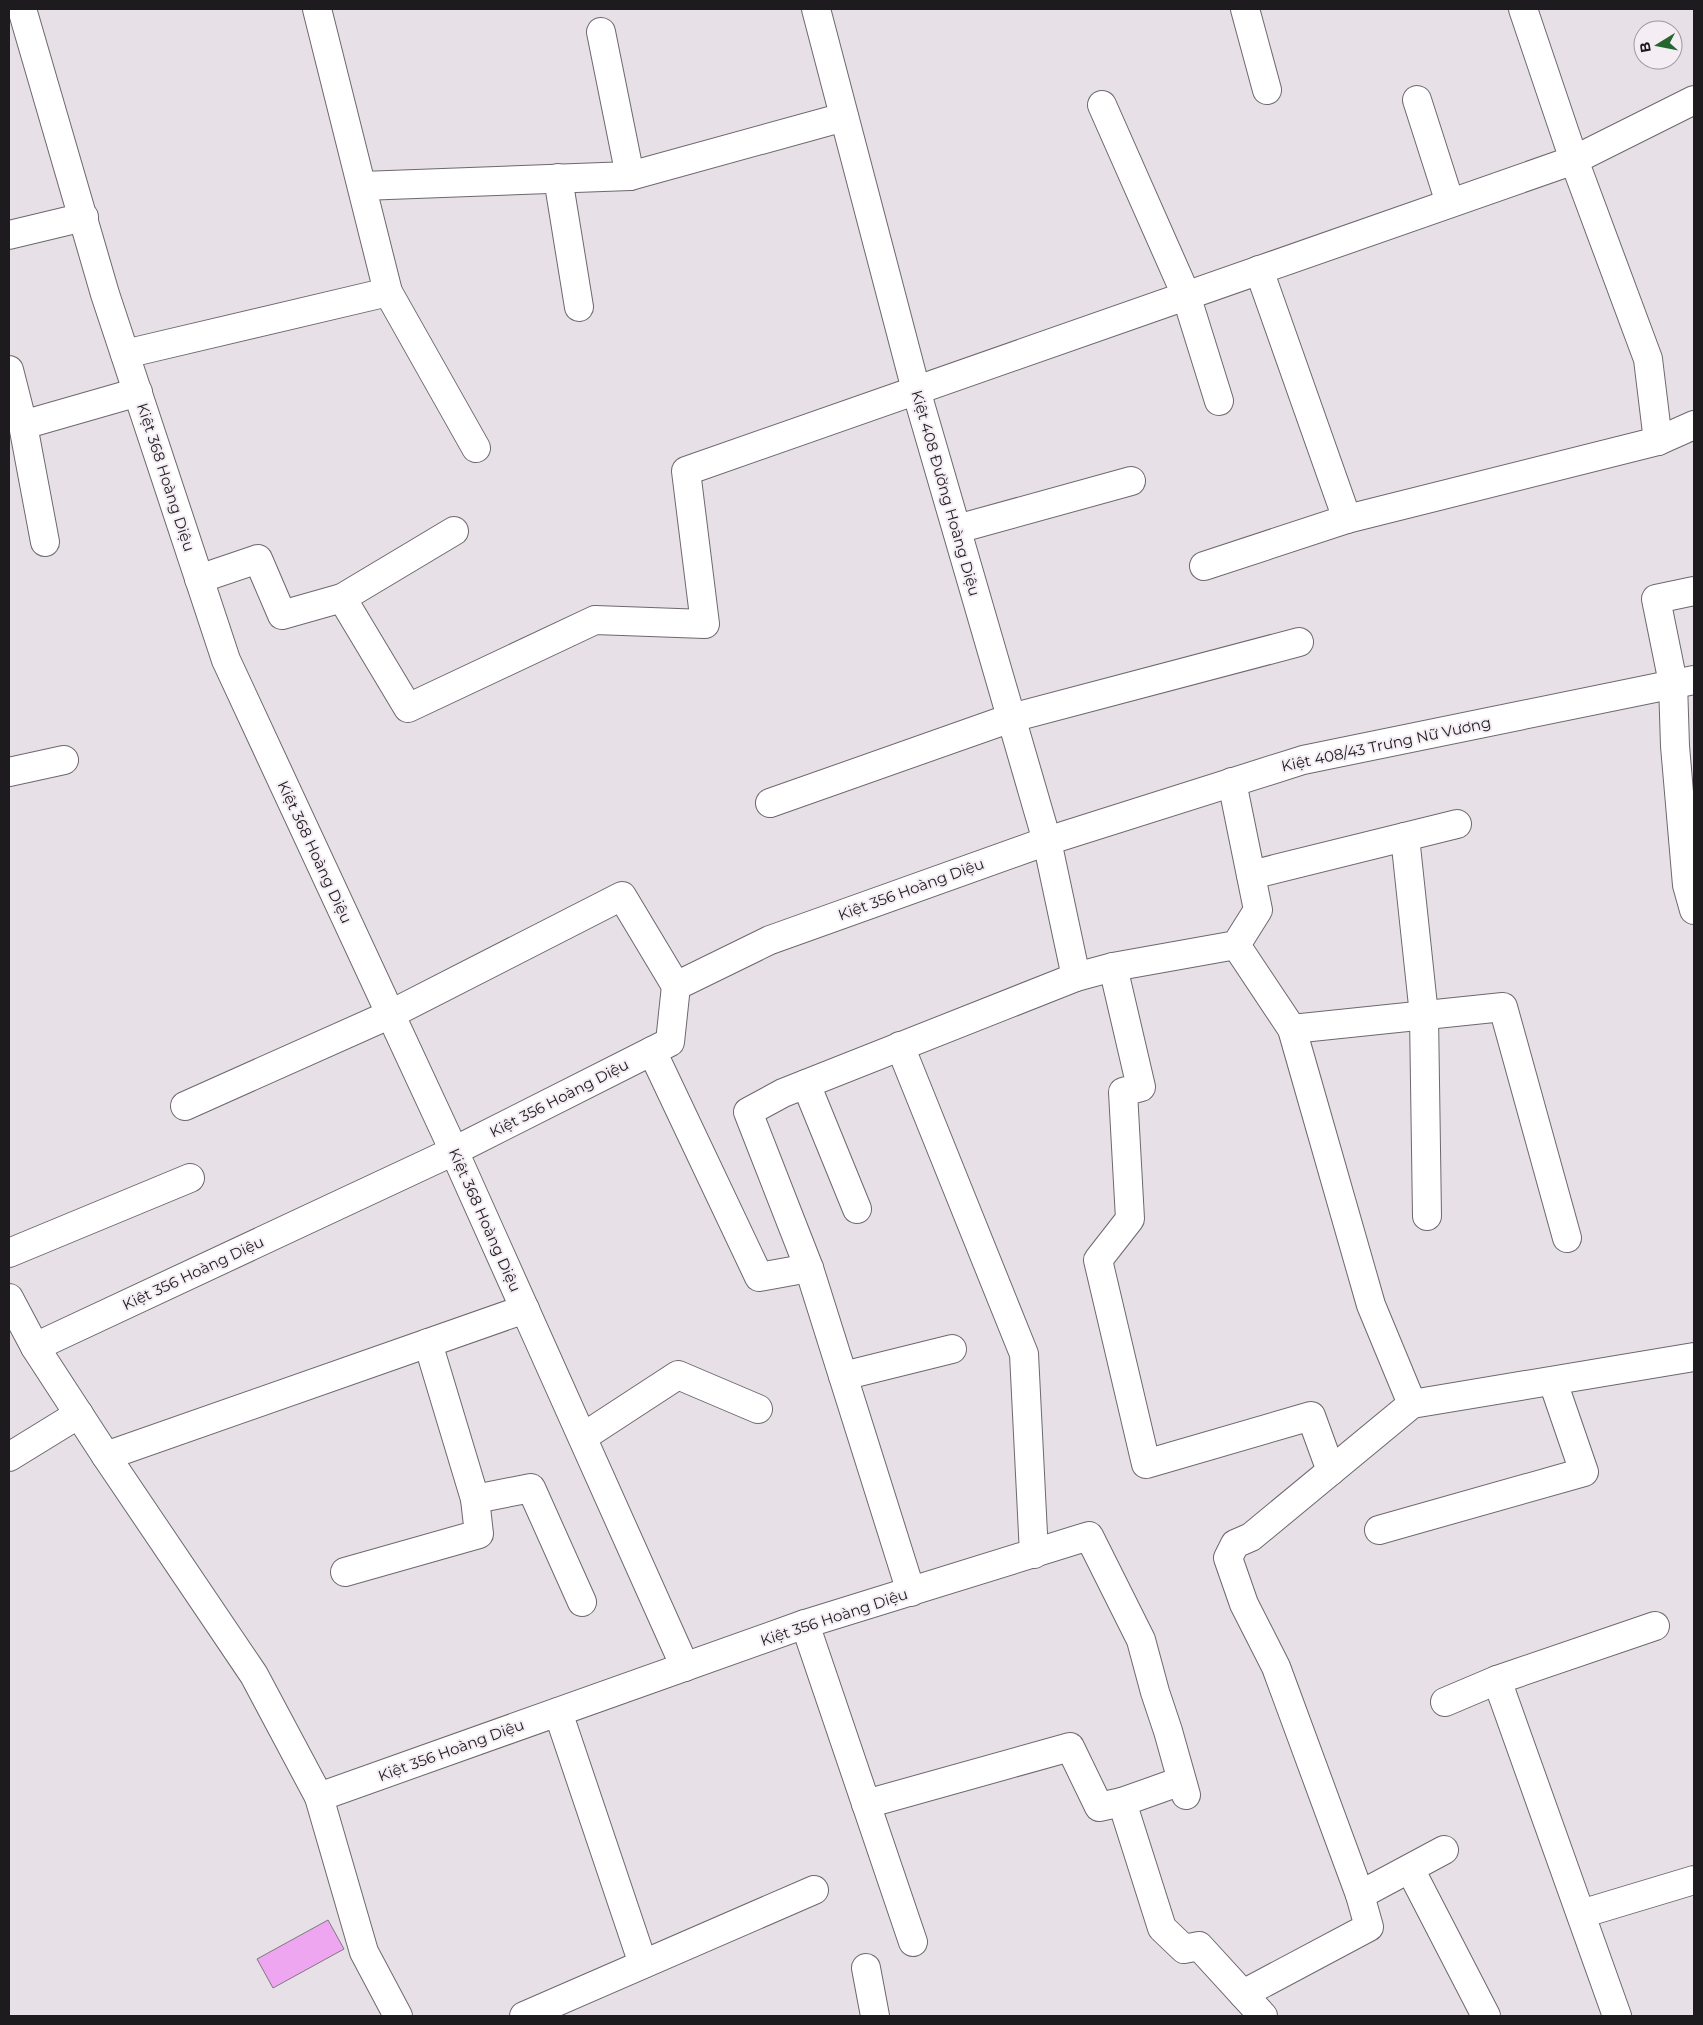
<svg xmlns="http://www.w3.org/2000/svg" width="1703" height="2025" viewBox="0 0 1703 2025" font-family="Montserrat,sans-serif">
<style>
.building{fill:#eea6f0;stroke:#7f797f}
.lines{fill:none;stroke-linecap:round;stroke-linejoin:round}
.minor-casing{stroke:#6e686e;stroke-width:30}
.minor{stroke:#fff;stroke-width:28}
.labels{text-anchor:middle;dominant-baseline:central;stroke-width:4;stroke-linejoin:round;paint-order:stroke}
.street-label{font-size:15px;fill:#1e1b1e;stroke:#f4eef4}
</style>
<rect width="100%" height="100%" fill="#e7e0e7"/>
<!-- building -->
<path class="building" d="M328,1920L344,1949L273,1988L257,1959Z"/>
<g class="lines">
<!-- minor casing -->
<g class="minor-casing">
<g id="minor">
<path d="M22,9L105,294L226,660L454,1151L685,1667"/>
<path d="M317,9L388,292L476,448"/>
<path d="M816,9L916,390L1047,841L1076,977"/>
<path d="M1245,9L1267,90"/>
<path d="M1523,9L1574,160L1648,359L1658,441"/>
<path d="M1417,100L1450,203"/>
<path d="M1102,105L1186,295L1219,401"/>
<path d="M630,176L844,117"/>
<path d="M558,178L579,307"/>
<path d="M362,186L630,176L601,32"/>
<path d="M9,235L84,217"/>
<path d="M1259,270L1347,519"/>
<path d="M125,354L388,292"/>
<path d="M9,370L23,425L45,542"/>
<path d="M23,425L138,392"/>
<path d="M957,529L1131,481"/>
<path d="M454,531L342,598L408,708L595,620L705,624L686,471L1574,160L1694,100"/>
<path d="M1204,566L1347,519L1658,441L1694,425"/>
<path d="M199,579L258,559L282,615L342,598"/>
<path d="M1694,591L1656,599L1673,683L1675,746L1687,885L1694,910"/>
<path d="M9,772L64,760"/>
<path d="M770,803L1011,718L1299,642"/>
<path d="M1405,837L1424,1015L1427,1216"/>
<path d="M1251,875L1457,824"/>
<path d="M1236,945L1292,1029L1371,1305L1412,1404"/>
<path d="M1113,967L1141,1087L1123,1092L1130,1219L1098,1260L1146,1464L1311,1416L1331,1471"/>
<path d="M1292,1029L1503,1007L1567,1238"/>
<path d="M900,1046L1024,1354L1034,1554"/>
<path d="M652,1051L759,1277L809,1268"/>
<path d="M806,1084L857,1209"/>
<path d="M185,1106L391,1014L622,896L676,986"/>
<path d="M9,1253L190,1178"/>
<path d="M9,1298L35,1347L106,1456L254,1675L319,1797L364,1952L398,2016"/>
<path d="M35,1347L454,1151L670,1042L676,986L770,940L1047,841L1303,760L1694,680"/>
<path d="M843,1376L952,1349"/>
<path d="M583,1437L678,1375L758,1409"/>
<path d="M106,1456L525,1309"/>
<path d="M9,1457L79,1414"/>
<path d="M475,1499L531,1488L582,1602"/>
<path d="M1379,1530L1584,1472L1553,1382"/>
<path d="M345,1572L479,1534L475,1499L428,1343"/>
<path d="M911,1592L809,1268L748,1112L783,1093L1076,977L1113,967L1236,945L1258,910L1232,782"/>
<path d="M805,1624L913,1942"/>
<path d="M1497,1680L1617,2016"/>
<path d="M1445,1702L1497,1680L1655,1626"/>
<path d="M558,1712L643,1964"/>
<path d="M319,1797L805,1624L1089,1536L1141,1640L1155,1692L1168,1731L1186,1795"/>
<path d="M1122,1802L1181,1781"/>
<path d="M866,1804L1070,1747L1099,1807L1122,1802L1162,1928L1184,1949L1199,1946L1263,2016"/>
<path d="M1410,1869L1486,2016"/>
<path d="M1360,1895L1444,1850"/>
<path d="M1581,1914L1694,1880"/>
<path d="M866,1968L875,2016"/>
<path d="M1243,1994L1369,1927L1360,1895L1276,1667L1244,1604L1228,1558L1235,1544L1251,1537L1412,1404L1694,1357"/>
<path d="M524,2016L814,1890"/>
</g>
</g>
<!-- minor -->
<use href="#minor" class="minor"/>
</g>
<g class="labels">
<!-- street labels -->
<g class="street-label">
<text transform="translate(166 477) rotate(72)">Kiệt 368 Hoàng Diệu</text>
<text transform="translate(946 493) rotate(74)">Kiệt 408 Đường Hoàng Diệu</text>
<text transform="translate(1386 744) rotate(-12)">Kiệt 408/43 Trưng Nữ Vương</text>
<text transform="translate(315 852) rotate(65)">Kiệt 368 Hoàng Diệu</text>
<text transform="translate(911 889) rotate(-20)">Kiệt 356 Hoàng Diệu</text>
<text transform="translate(559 1098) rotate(-27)">Kiệt 356 Hoàng Diệu</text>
<text transform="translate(485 1220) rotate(66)">Kiệt 368 Hoàng Diệu</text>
<text transform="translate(193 1273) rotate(-25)">Kiệt 356 Hoàng Diệu</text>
<text transform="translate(834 1617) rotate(-18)">Kiệt 356 Hoàng Diệu</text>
<text transform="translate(451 1750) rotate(-20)">Kiệt 356 Hoàng Diệu</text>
</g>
</g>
<!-- border -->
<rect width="1703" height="2025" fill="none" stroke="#1e1b1e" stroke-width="20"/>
<!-- north arrow -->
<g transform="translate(1658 45) rotate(260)"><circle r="24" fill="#f4eef4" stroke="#9e9a9e"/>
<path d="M0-4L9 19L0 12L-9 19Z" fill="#256630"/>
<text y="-8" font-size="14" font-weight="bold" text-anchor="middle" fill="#1e1b1e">B</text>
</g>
</svg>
